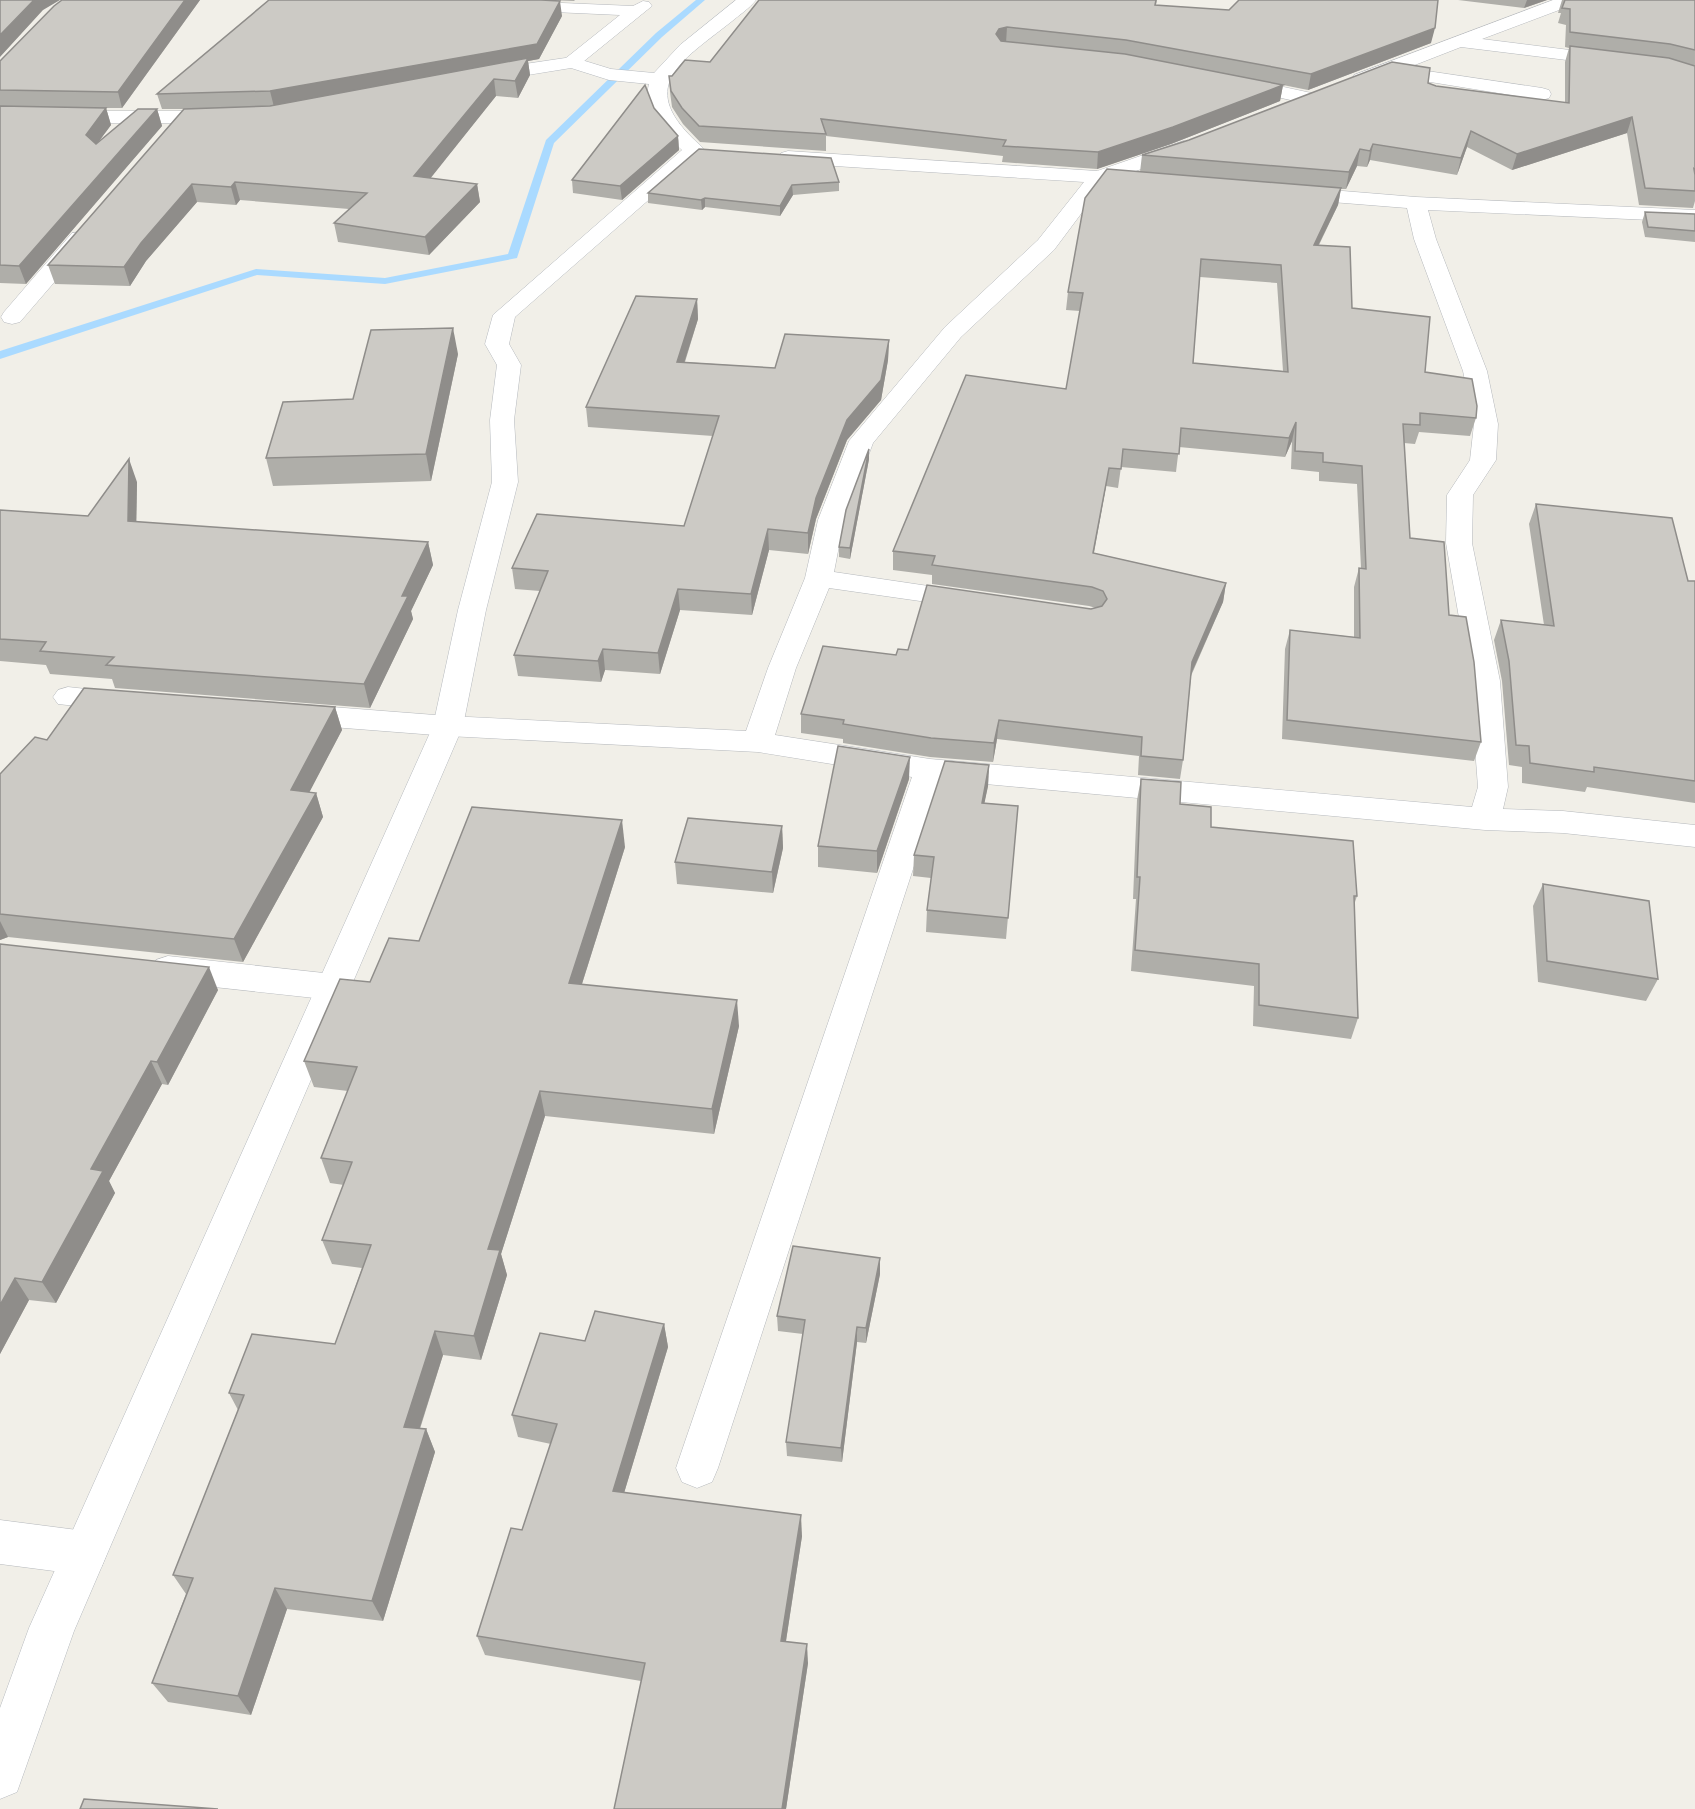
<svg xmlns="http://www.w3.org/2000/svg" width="1695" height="1809" viewBox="0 0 1695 1809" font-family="'Varela Round',sans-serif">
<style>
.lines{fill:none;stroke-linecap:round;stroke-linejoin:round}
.stream{fill:#aadaff;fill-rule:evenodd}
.street-casing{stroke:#b5b8bc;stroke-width:1}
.secondary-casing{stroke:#b6babf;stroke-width:1}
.street{fill:#fff;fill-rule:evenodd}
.secondary{fill:#fff;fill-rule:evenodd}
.wall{fill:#afaea9;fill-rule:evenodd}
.shaded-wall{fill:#8f8d8a}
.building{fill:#cccac5;stroke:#8f8d8a;stroke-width:1.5;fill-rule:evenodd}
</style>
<rect width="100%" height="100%" fill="#f1efe8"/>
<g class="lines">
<!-- stream -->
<path class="stream" d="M696,0H705L662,37L554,143L517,258L385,284L257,275L0,359V351L256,269L385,278L508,254L546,140L656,33Z"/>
<!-- street casing -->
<g class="street-casing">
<g id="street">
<path d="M1553,0H1578L1575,4L1482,39L1665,62L1695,69V81L1664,72L1461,47L1407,68L1542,88L1549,90L1551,94L1549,98L1542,100L1387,75L1361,85L1354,83L1352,79L1354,75Z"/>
<path d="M515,1L633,6L643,1L649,2L652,6L578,66H566L563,62L566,58L620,15L509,10L506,6L509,2Z"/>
<path d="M1237,77L1316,94L1318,98L1316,102L1309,104L1230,87L1228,83L1230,79Z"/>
<path d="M1184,141L1191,143L1194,147L1191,151L1122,176L1124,178L1121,182L1104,183L1054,250L961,337L873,443L844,520L834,572L969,592L979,594L983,600L979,606L969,608L829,588L796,668L775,735L930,759L1472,807L1478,787L1470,681L1446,543L1447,495L1470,460L1474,424L1463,371L1414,239L1407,208L1294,199L1287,197L1284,193L1287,189L1294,187L1416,197L1695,210V222L1428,210L1436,239L1487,371L1498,424L1496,460L1473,495L1472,543L1500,681L1508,787L1503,809L1563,811L1695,825V847L1563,833L1485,830L942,780L718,1468L712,1482L697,1488L682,1482L676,1468L912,777L758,752L448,736L293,724L283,721L278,714L283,707L293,704L448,716L746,731L768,668L805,578L818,520L849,441L945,327L1038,240L1084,182L788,163L781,161L778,157L781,153L788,151L1097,171Z"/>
<path d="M80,232L88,233L91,238L88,243L20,322L12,324L4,322L1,317L4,312L72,233Z"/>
<path d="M68,687L132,694L137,701L132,708L122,711L58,704L53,697L58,690Z"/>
<path d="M168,956L333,974L345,978L350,987L345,996L333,1000L168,982L156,978L151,969L156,960Z"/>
<path d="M0,1520L85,1531L101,1538L107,1553L101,1568L85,1575L0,1564Z"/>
</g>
</g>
<!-- secondary casing -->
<g class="secondary-casing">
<g id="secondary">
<path d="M736,0H756C749,9 739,15 731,22C679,63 634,87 701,146L704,150L701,154L515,317L509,344L521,365L514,420L518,482L486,610L463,726L74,1631L17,1792L0,1799V1708L29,1628L433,726L458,610L492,482L490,420L497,365L485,344L493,315L682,150C665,134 642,108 649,84L609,80L571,68L484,82L477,80L475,76L477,72L484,70L572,57L611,69L654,73L680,45Z"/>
<path d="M0,108L87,111H220L227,113L230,117L227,121L220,123H87L0,120Z"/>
</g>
</g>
<!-- street -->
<use href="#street" class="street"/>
<!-- secondary -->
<use href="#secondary" class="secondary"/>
</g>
<!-- wall -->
<g class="wall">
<path d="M62,0H200L122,108H106L111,125L99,141L157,109L162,126L26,284L0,283V61Z"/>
<path d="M546,0H575L574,1Z"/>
<path d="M759,0H1157L1156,5L1431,43L1308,90L1283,85L1280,101L1171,144L1097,169L1002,162L1003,156L826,136V151L700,142L683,124L672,107L670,92L669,76H672L710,62Z"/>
<path d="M1458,0H1547L1524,8Z"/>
<path d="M1562,0H1695V201L1693,208L1639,205L1627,133L1512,170L1467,147L1457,175L1370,160L1367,167L1357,166L1346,189H1341L1338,205L1319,245L1352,308L1476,418L1470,436L1419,432L1415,444L1404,443L1410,538L1449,615L1481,742L1474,761L1282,739L1285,649L1290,630L1354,637V587L1359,568H1361L1357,484L1319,481V472L1291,469L1292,441L1285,457L1179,447L1176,472L1121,467L1118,488L1106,486L1094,553L1226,583L1223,602L1191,676L1183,760L1180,779L1138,775L1139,756L997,739L993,762L930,757L843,743V739L801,733V714L896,655L908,650L1096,608L1089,606L932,584V575L893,570V551L1066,389L1080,311L1066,310L1068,292L1140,172L1142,155L1428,83L1436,86L1565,103V62L1569,48L1565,47L1566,25L1558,23L1561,13H1558ZM1200,277L1277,283L1283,371L1193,363Z"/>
<path d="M562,16L539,59L528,61L530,75L518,98L496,96L430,178L477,184L480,202L429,255L338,242L334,223L349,209L240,200L236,205L197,202L146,261L130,286L55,284L48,265L184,109H162L157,94Z"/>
<path d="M654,108L678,136L679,150L622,200L573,193L572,180Z"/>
<path d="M839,182V191L793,195L780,216L705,207L702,210L648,203V193Z"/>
<path d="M1645,212L1695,214V242L1645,237L1642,222Z"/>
<path d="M697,299L698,319L685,362L775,368L889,340L888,360L881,400L847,440L816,519L808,554L769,550L752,615L680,610L660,674L605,670L601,682L518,676L514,655L540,591L515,589L512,568L684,526L713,436L588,427L586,407Z"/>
<path d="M458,354L431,481L273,486L266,458L353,399Z"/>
<path d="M869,449V459L850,559L839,557V547Z"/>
<path d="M137,482L136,522L428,542L433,565L411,611L413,619L370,708L115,688L112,679L50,674L46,665L0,661V510L88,516Z"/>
<path d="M1536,504L1688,581H1695V803L1587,787L1585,792L1522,783V767L1509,765L1502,681L1494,640L1501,620L1544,625L1529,524Z"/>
<path d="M335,707L342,730L309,792L316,793L323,817L243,962L8,937L0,940V774L47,740Z"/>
<path d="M989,765L988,786L984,803L1018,806L1006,939L926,932L927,910L931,878L913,876L914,855Z"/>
<path d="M909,779L877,873L818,867V846Z"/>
<path d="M1141,779L1180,804L1211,827L1357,896L1354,905L1358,1018L1351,1039L1253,1026L1254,986L1131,971L1136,899H1133L1137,800Z"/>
<path d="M782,826L783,848L773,893L677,884L675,862Z"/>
<path d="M625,847L582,984L739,1026L714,1134L545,1116L501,1254L507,1275L481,1360L443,1355L420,1429H426L435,1452L383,1621L287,1609L251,1715L168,1702L152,1683L186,1594L173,1575L238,1410L229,1393L335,1344L362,1268L332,1264L322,1240L344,1185L330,1183L321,1158L348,1091L314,1087L304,1061L370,982L419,941Z"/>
<path d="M1543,884L1658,979L1646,1001L1538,982L1533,906Z"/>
<path d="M0,944L218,990L168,1085L162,1084L109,1181L115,1193L56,1303L29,1300L0,1354Z"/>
<path d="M880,1274L866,1343L857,1342L842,1462L787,1456L786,1442L803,1334L778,1331L777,1316Z"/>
<path d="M664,1324L668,1347L624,1493L802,1536L786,1641L808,1663L786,1809H614L641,1681L485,1655L477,1636L522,1530L551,1444L518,1437L512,1415L585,1341Z"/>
</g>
<!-- shaded-wall -->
<g class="shaded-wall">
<path d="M34,0H60L43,10L0,57V35Z"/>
<path d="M185,0H200L122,108L118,92Z"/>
<path d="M1527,0H1547L1524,8Z"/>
<path d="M560,1L562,16L539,59L528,61L530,75L518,98L515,81L526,61L274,107L270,91Z"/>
<path d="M1007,27L1006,43L998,45L996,34L999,29Z"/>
<path d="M1435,28L1431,43L1308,90L1311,74Z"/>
<path d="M494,79L496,96L418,194L414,176Z"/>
<path d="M1283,85L1280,101L1171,144L1097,169L1098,152Z"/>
<path d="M106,108L111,125L91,152L86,135Z"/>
<path d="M157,109L162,126L26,284L19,266Z"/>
<path d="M1632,117L1627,133L1512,170L1517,154Z"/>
<path d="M1471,131L1467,147L1457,175L1461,158Z"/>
<path d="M678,136L679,150L622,200L620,186Z"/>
<path d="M1373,144L1370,160L1367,167L1370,151Z"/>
<path d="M1360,149L1357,166L1346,189L1349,172Z"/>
<path d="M235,182L240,200L236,205L231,187Z"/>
<path d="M192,184L197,202L146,261L130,286L124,267L141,243Z"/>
<path d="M477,184L480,202L429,255L425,237Z"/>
<path d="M792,185L793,195L780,216V206Z"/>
<path d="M1341,188L1338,205L1310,262L1314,245Z"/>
<path d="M705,198V207L702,210L701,200Z"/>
<path d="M697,299L698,319L678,382L677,362Z"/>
<path d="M453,328L458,354L431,481L426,454Z"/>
<path d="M889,340L888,360L881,400L847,440L816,519L808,554V533L816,498L847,420Z"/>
<path d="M1296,422L1292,441L1285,457L1289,438Z"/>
<path d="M869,449V459L850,559V548Z"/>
<path d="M129,459L137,482L136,544L128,521Z"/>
<path d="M1109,468L1106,486L1090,571L1093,553Z"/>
<path d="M768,529L769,550L752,615L751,594Z"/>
<path d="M428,542L433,565L411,611L413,619L370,708L364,684L402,596Z"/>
<path d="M1226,583L1223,602L1188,681L1192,662Z"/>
<path d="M678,589L680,610L660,674L658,653Z"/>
<path d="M603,649L605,670L601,682L598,661Z"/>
<path d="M335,707L342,730L298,814L291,790Z"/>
<path d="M999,720L997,739L993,762L994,743Z"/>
<path d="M910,757L909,779L877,873V851Z"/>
<path d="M989,765L988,786L980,825L982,803Z"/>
<path d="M316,793L323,817L243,962L234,939Z"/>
<path d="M622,820L625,847L574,1009L569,983Z"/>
<path d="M782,826L783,848L773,893L772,872Z"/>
<path d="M0,921L8,937L0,940Z"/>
<path d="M209,967L218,990L168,1085L157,1062Z"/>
<path d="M737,1000L739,1026L714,1134L712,1109Z"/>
<path d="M151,1061L162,1084L109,1181L115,1193L56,1303L42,1282L91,1169Z"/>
<path d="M540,1091L545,1116L501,1254L507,1275L481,1360L474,1336L488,1249Z"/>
<path d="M880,1258V1274L866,1343V1328Z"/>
<path d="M15,1278L29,1300L0,1354V1305Z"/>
<path d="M664,1324L668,1347L618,1513L613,1491Z"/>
<path d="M857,1327V1342L842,1462L841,1448Z"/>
<path d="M435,1331L443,1355L413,1449L404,1427Z"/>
<path d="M426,1429L435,1452L383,1621L372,1601Z"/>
<path d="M801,1515L802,1536L783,1660L781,1641Z"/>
<path d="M275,1588L287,1609L251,1715L238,1696Z"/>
<path d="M807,1644L808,1663L786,1809H782Z"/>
</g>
<!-- building -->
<g class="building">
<path d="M0,0H34L0,35Z"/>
<path d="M62,0H185L118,92L0,90V61L54,6Z"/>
<path d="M269,0H541L560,1L537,44L270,91L157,94Z"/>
<path d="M759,0H1156L1155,5L1229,10L1239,0H1438L1435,28L1311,74L1126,40L1007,27L999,29L996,34L1001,41L1125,54L1283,85L1173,127L1098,152L1003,146L1006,140L821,119L826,134L699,126L682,108L671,91L669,76H672L685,60L710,62Z"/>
<path d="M1565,0H1695V50L1670,44L1570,32V9L1562,8Z"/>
<path d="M1570,46L1669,58L1695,66V170L1694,169L1695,175V191L1645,188L1632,117L1517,154L1471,131L1461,158L1373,144L1370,151L1360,149L1349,172L1142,155L1189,140L1392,62L1430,68L1428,83L1436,86L1569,103Z"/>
<path d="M528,58L515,81L494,79L414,176L477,184L425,237L334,223L367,193L235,182L231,187L192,184L141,243L124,267L48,265L184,109L270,106Z"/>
<path d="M645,85L654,108L678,136L620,186L572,180Z"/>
<path d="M0,106L106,108L86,135L96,144L138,109H157L19,266L0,265Z"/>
<path d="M699,149L831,158L839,182L792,185L780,206L705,198L701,200L648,193Z"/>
<path d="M1107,169L1341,188L1314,245L1350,247L1352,308L1430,317L1425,372L1472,379L1477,406L1476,418L1420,413V425L1403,424L1410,538L1444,542L1449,615L1466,617L1474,662L1481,742L1287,720L1290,630L1360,638L1359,568L1366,569L1362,466L1323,462V453L1295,451L1296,422L1289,438L1181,428L1179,454L1123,449L1121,469L1109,468L1093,553L1226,583L1192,662L1183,760L1141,756L1142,737L999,720L994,743L931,738L843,724L844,720L801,714L823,646L896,655L898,649L908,650L927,585L1091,609L1102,606L1107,599L1103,591L1092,587L932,565L935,556L893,551L966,375L1066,389L1083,293L1068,292L1085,198ZM1201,259L1281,265L1288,372L1193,363Z"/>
<path d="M1645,212L1695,214V231L1648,227Z"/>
<path d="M636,296L697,299L677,362L775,368L785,334L889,340L881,380L847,420L816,498L808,533L768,529L751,594L678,589L658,653L603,649L598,661L514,655L548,571L512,568L537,514L684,526L719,416L586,407Z"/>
<path d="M453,328L426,454L266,458L283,402L353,399L371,330Z"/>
<path d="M869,449L850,548L839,547L846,510Z"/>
<path d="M129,459L128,521L428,542L402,596H408L364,684L106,665L114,657L40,651L46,642L0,639V510L88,516Z"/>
<path d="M1536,504L1672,518L1688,581H1695V781L1594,767V772L1530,763L1529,746L1516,745L1509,661L1501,620L1554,626Z"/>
<path d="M84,688L335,707L291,790L316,793L234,939L0,914V774L35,737L47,740Z"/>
<path d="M838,746L910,757L877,851L818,846Z"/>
<path d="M945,761L989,765L982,803L1018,806L1008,918L927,910L934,857L914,855Z"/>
<path d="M1141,779L1181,782L1180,804L1211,807V827L1353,841L1357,896H1354L1358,1018L1259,1005V964L1135,950L1140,877H1137Z"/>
<path d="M472,807L622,820L569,983L737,1000L712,1109L540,1091L488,1249L500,1250L474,1336L435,1331L404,1427L426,1429L372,1601L275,1588L238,1696L152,1683L193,1578L173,1575L244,1395L229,1393L252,1334L335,1344L371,1245L322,1240L352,1162L321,1158L357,1067L304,1061L340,979L370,982L389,938L419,941Z"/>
<path d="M688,818L782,826L772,872L675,862Z"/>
<path d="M1543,884L1649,901L1658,979L1547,961Z"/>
<path d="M0,944L209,967L157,1062L151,1061L91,1169L103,1171L42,1282L15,1278L0,1305Z"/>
<path d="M793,1246L880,1258L866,1328L857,1327L841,1448L786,1442L805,1320L777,1316Z"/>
<path d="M595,1311L664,1324L613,1491L801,1515L781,1641L807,1644L782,1809H614L645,1663L477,1636L511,1528L522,1530L557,1424L512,1415L540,1333L585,1341Z"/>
<path d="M84,1799L218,1809H80Z"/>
</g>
</svg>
